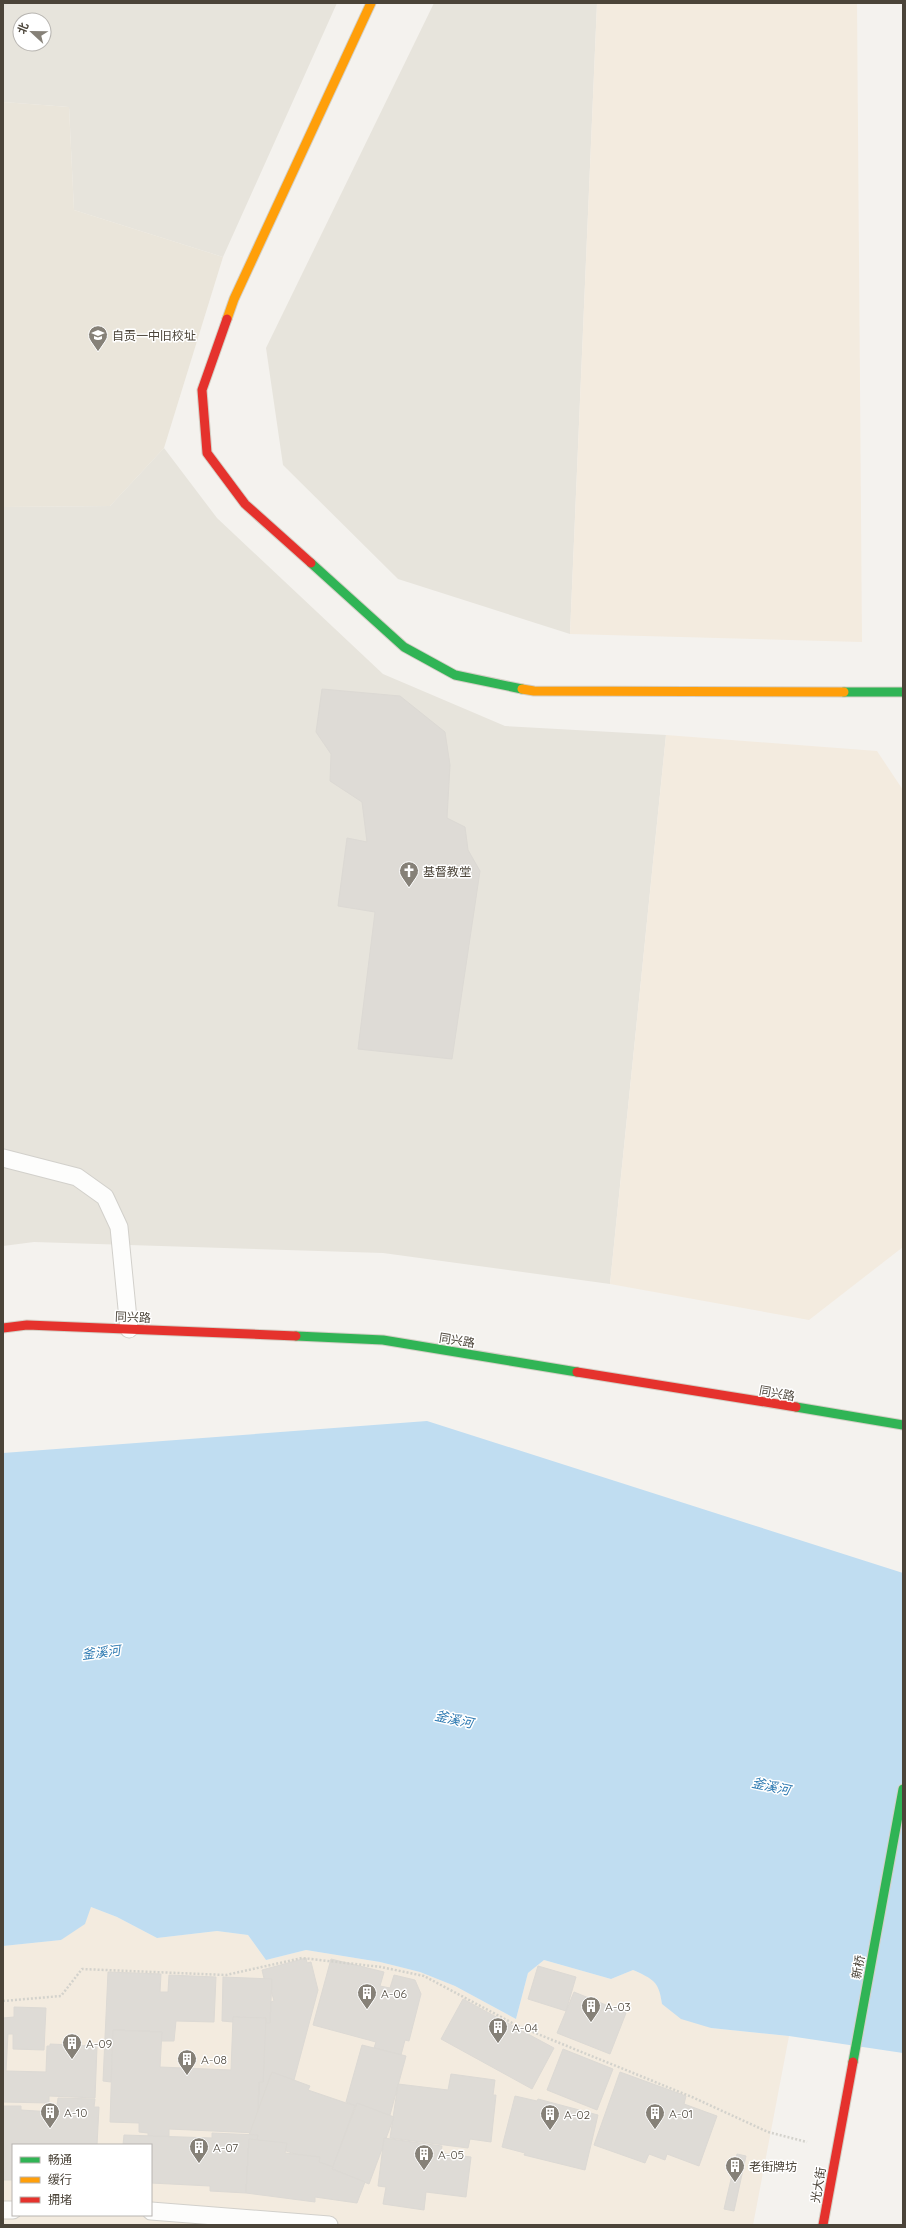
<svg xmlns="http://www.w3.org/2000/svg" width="906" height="2228" viewBox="0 0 906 2228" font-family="Quicksand,'Noto Sans SC',sans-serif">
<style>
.residential{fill:#e7e4dc;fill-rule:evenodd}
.commercial{fill:#f3ebdf;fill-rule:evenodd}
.education{fill:#eae5da}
.water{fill:#c0ddf1}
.building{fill:#dedbd6;stroke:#dcd9d4}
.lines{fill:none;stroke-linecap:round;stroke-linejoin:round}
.lane-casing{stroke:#d2d0cb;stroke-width:19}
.fast-casing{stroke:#d3cfc5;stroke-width:11}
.slow-casing{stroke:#d3cfc5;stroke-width:11}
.jam-casing{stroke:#d3cfc5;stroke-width:11}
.path{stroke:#d3d2cc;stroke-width:2.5;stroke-dasharray:2 2;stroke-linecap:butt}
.lane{stroke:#fdfdfc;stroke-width:17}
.fast{stroke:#30b455;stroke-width:9}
.slow{stroke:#ff9f0a;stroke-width:9}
.jam{stroke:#e5322d;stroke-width:9}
.labels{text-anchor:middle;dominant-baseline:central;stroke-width:3;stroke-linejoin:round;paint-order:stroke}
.poi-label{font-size:12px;fill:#4b4439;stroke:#fff;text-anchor:start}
.street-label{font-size:12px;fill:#4b4439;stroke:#fff}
.water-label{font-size:13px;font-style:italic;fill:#2e7ab2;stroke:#fff}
</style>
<rect width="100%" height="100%" fill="#f4f2ee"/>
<!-- residential -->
<g class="residential">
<path d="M3,3H337L223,257L74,210L69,107L3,102ZM20,20H44V44H20Z"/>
<path d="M434,3H597L570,634L398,579L283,465L266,348Z"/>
<path d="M164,448L217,518L383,674L505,726L666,735L610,1284L383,1253L34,1242L3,1246V507L110,506Z"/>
</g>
<!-- commercial -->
<g class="commercial">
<path d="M597,3H857L862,642L570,634Z"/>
<path d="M666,735L877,751L903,790V1247L809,1320L610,1284Z"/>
<path d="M91,1907L117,1917L157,1938L217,1931L248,1935L266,1960L306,1950L380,1962L420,1972L455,1986L516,2019L528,1973L544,1960L611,1979L633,1970L653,1979L660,1991L662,2004L711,2028L789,2036L753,2225H3V1946L61,1940ZM13,2145H151V2215H13Z"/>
</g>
<!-- education -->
<path class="education" d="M3,102L69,107L74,210L223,257L164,448L110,506L3,507Z"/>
<!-- water -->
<path class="water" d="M427,1421L903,1573V2053L789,2036L711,2028L681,2019L662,2004C659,1981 653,1979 633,1970L611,1979L544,1960L528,1973L516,2019L455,1986L420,1972L380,1962L306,1950L266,1960L248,1935L217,1931L157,1938L117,1917L91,1907L85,1924L61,1940L3,1946V1453Z"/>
<!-- building -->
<g class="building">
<path d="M322,689L400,696L445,732L450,765L447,818L465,827L468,850L480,871L452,1059L358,1049L375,912L338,906L347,838L367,842L362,802L330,781L331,754L316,732Z"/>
<path d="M306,1958L307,1963L311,1962L318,1990L294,2080L271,2074L258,2112L259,2082H263L264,2060L262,2059L264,2004L274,2001L271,1990L267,1991L262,1970Z"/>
<path d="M331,1959L384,1972L380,1986L390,1988L394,1975L415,1980L421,1994L409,2041L405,2040L401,2055L374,2048L376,2042L313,2025Z"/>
<path d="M538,1966L576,1977L566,2011L528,1999Z"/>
<path d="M108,1972L161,1974L160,1992H168L169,1975L216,1977L214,2022L176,2021L174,2041H161L162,2032L113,2030L111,2082L103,2081Z"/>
<path d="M223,1977L272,1979L270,2023H266V2018L233,2017V2022L222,2021Z"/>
<path d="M574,1992L626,2013L610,2054L557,2033Z"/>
<path d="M463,1999L554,2048L532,2089L441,2039Z"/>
<path d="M14,2007L46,2008L44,2050L13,2049V2034H8L6,2071L46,2072L47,2046H50V2044L94,2046L97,2047L95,2098L49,2096V2103L3,2102V2018L14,2017Z"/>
<path d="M233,2017L266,2018L263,2082H259L257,2133L169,2129V2138L148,2137V2133L139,2132V2123L110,2122L113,2030L162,2032L160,2067L231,2070Z"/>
<path d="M362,2045L406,2056L390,2115L387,2114L385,2118L346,2102Z"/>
<path d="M563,2049L613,2069L597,2110L547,2090Z"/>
<path d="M272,2072L310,2086L308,2090L355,2106L333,2167L248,2138Z"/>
<path d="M620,2072L686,2096L684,2104L717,2116L699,2166L667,2154L665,2160L649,2154L645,2163L594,2145Z"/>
<path d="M451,2074L495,2080L493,2095H496L491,2142L470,2139L468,2148L390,2138L398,2084L448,2090Z"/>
<path d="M515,2096L537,2101L538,2099L598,2115L585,2170L524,2155L525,2153L502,2147Z"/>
<path d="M58,2098L95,2099L94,2107H99L97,2145H13V2180H3V2106H21V2110L53,2112V2106H57Z"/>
<path d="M357,2103L394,2117L369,2184L332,2169Z"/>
<path d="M212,2133L258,2135L257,2140L249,2139L246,2193L210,2191V2186L151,2183V2145H123L124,2135L212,2138Z"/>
<path d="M384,2138L442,2146L441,2153L471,2157L466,2197L426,2192L424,2210L383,2204L386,2187L378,2186Z"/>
<path d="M249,2139L287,2143L285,2153L320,2157L319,2162L333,2167L332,2169L365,2182L357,2203L315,2197V2202L246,2193Z"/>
<path d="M737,2154L746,2156L734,2211L724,2209Z"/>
</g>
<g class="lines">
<!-- lane casing -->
<g class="lane-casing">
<g id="lane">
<path d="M3,1158L77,1177L105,1197L119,1227L129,1329"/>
<path d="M3,2210H13"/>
<path d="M151,2211L329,2225"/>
</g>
</g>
<!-- fast casing -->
<g class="fast-casing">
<g id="fast">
<path d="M311,563L404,647L455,675L522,689"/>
<path d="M844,692H903"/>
<path d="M296,1336L383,1340L577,1372"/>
<path d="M796,1407L903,1425"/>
<path d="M853,2062L903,1789"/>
</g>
</g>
<!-- slow casing -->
<g class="slow-casing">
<g id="slow">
<path d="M227,319L234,299L371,3"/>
<path d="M522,689L534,691L844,692"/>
</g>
</g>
<!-- jam casing -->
<g class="jam-casing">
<g id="jam">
<path d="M227,319L202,390L207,453L245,504L311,563"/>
<path d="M3,1328L27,1325L296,1336"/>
<path d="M577,1372L796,1407"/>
<path d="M823,2225L853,2062"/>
</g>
</g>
<!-- path -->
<path class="path" d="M3,2001L61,1996L82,1969L226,1975L302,1958L381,1967L424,1976L518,2026L692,2097L768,2132L807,2142"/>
<!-- lane -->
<use href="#lane" class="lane"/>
<!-- fast -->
<use href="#fast" class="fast"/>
<!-- slow -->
<use href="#slow" class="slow"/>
<!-- jam -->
<use href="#jam" class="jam"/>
</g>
<!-- icons -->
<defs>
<g id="school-pin" transform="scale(1)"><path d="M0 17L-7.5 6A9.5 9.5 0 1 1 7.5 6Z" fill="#868178" stroke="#fff"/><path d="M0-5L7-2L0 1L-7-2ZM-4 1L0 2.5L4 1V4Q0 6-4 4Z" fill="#fff"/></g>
<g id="church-pin" transform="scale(1)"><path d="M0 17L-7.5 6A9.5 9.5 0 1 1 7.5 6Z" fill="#868178" stroke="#fff"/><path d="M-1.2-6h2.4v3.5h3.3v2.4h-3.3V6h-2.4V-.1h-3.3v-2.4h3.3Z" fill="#fff"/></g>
<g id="building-pin" transform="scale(1)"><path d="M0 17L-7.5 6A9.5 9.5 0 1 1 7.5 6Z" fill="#868178" stroke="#fff"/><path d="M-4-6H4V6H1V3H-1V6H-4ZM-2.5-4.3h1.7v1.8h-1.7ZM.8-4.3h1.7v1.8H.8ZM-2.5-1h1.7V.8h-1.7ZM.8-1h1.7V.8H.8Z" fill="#fff"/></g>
</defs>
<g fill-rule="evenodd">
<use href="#school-pin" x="98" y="335"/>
<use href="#church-pin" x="409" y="871"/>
<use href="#building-pin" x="367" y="1993"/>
<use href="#building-pin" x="591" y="2006"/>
<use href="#building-pin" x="498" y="2027"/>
<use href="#building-pin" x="72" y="2043"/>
<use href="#building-pin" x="187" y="2059"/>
<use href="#building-pin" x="50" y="2112"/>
<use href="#building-pin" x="655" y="2113"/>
<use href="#building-pin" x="550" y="2114"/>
<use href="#building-pin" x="199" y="2147"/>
<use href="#building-pin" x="424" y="2154"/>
<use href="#building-pin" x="735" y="2166"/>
</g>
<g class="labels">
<!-- poi labels -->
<g class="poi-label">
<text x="112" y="335">自贡一中旧校址</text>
<text x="423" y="871">基督教堂</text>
<text x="381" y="1993">A-06</text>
<text x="605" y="2006">A-03</text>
<text x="512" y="2027">A-04</text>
<text x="86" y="2043">A-09</text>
<text x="201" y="2059">A-08</text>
<text x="64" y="2112">A-10</text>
<text x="669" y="2113">A-01</text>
<text x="564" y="2114">A-02</text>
<text x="213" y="2147">A-07</text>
<text x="438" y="2154">A-05</text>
<text x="749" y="2166">老街牌坊</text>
</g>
<!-- street labels -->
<g class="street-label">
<text transform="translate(133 1317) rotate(2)">同兴路</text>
<text transform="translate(457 1340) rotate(9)">同兴路</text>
<text transform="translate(777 1393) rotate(10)">同兴路</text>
<text transform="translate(858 1967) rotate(-80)">新桥</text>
<text transform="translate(818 2185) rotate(-80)">光大街</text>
</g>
<!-- water labels -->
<g class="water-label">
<text transform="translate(101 1652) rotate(-7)">釜溪河</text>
<text transform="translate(454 1719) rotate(12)">釜溪河</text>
<text transform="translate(771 1786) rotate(12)">釜溪河</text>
</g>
</g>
<!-- border -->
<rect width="906" height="2228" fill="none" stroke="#4b4439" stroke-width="8"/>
<!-- legend -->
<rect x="12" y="2144" width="140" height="72" fill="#ffffff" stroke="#b7b4b0"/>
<rect x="20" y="2157" width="20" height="6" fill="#30b455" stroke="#b7b4b0"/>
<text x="48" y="2164" font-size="12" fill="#4b4439">畅通</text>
<rect x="20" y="2177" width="20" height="6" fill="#ff9f0a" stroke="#b7b4b0"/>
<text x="48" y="2184" font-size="12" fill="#4b4439">缓行</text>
<rect x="20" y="2197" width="20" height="6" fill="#e5322d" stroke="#b7b4b0"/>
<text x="48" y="2204" font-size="12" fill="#4b4439">拥堵</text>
<!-- north arrow -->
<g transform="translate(32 32) rotate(292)"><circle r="19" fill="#ffffff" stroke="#b7b4b0"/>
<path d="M0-3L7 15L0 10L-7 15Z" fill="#868178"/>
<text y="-6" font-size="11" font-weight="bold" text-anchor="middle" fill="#4b4439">北</text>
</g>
</svg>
